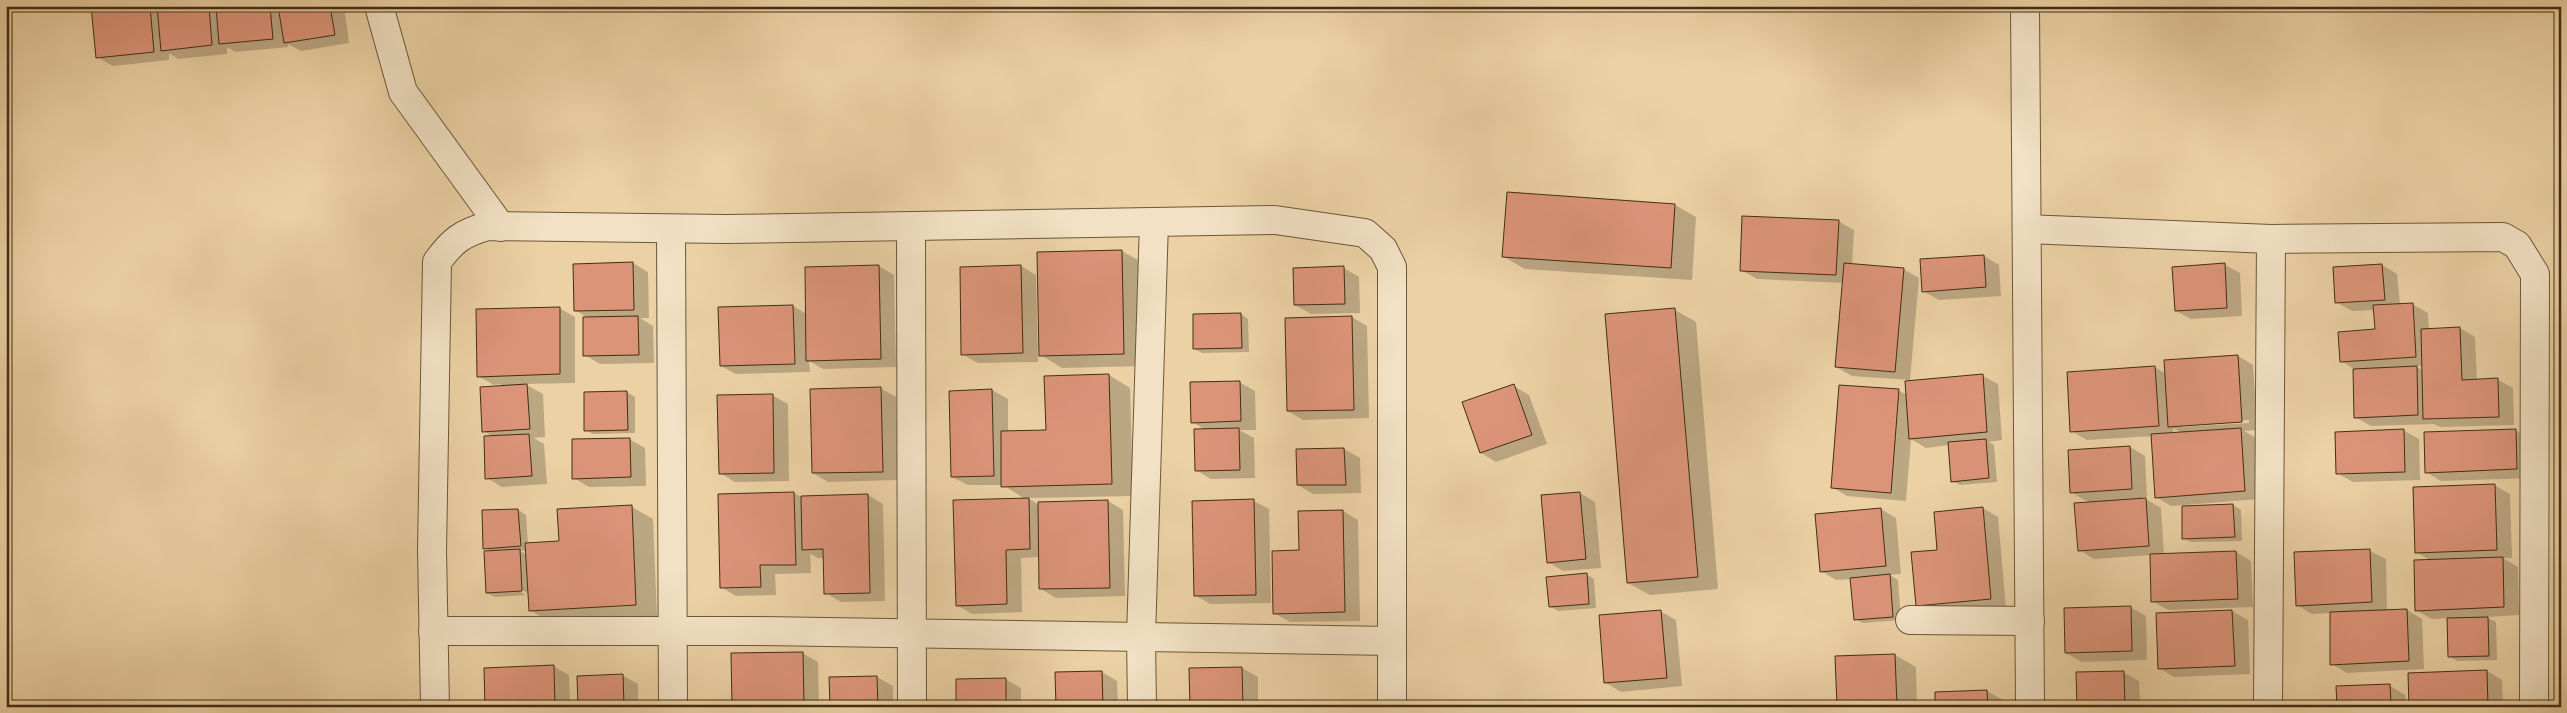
<svg xmlns="http://www.w3.org/2000/svg" width="2567" height="713" viewBox="0 0 2567 713" font-family="'Gentium Book Plus',serif">
<style>
.shadow{fill:#0003;fill-rule:evenodd}
.building{fill:#dc9479;stroke:#422e15}
.lines{fill:none;stroke-linecap:round;stroke-linejoin:round}
.street-casing{stroke:#6c5739;stroke-width:30}
.street{stroke:#f2e1c4;stroke-width:28}
</style>
<rect width="100%" height="100%" fill="#ebd1a4"/>
<filter id="stains"><feTurbulence type="fractalNoise" baseFrequency=".004" numOctaves="4"/><feColorMatrix values="0 0 0 0 .2 0 0 0 0 .09 0 0 0 0 .02 0 0 0 .5 -.17"/></filter>
<radialGradient id="worn" r=".72"><stop offset=".6" stop-color="#630" stop-opacity="0"/><stop offset="1" stop-color="#630" stop-opacity=".3"/></radialGradient>
<!-- shadow -->
<g class="shadow">
<path d="M93,6H344L349,43L301,51L288,44V47L236,52L227,47V54L178,59L169,53V60L113,66L97,57Z"/>
<path d="M1675,205L1696,217L1692,280L1525,269L1504,257Z"/>
<path d="M1838,221L1854,230L1852,265L1903,269L1919,278L1910,380L1852,376L1836,367L1844,283L1757,279L1741,270Z"/>
<path d="M1122,251L1143,263L1145,366L1062,368L1041,355Z"/>
<path d="M1984,256L1999,265L2001,296L1939,300L1923,291Z"/>
<path d="M633,263L648,272L649,318H640L653,326L654,363L600,364L585,355L588,318L575,310Z"/>
<path d="M2225,265L2240,273L2242,316L2191,319L2176,311Z"/>
<path d="M2382,265L2397,274L2400,305L2412,304L2428,313L2429,330L2460,328L2475,337L2477,380H2498L2513,388L2514,425L2440,427L2434,424L2371,426L2355,417L2354,369L2341,361L2376,330L2375,310L2352,311L2336,302ZM2415,366H2423L2424,371Z"/>
<path d="M879,266L894,275L896,367L823,369L809,361L810,372L736,374L721,366L720,308L793,306L807,314Z"/>
<path d="M1021,266L1036,275L1038,362L978,363L962,354L961,268Z"/>
<path d="M1344,268L1359,277L1360,313L1311,314L1295,305Z"/>
<path d="M559,308L575,317V383L525,384L543,394L545,437L534,438L544,444L547,484L502,487L487,478L494,437L483,431L501,384L494,385L478,376Z"/>
<path d="M1675,310L1696,322L1718,589L1650,595L1628,583Z"/>
<path d="M1241,314L1248,319L1249,352L1202,353L1195,349Z"/>
<path d="M1352,317L1367,326L1369,418L1303,420L1288,411Z"/>
<path d="M2238,356L2253,365L2257,430L2244,431L2256,438L2260,499L2171,506L2156,497L2153,436L2087,440L2071,431L2155,367L2166,374ZM2249,420V423L2182,427V424ZM2173,428L2182,433L2174,434Z"/>
<path d="M1109,375L1130,388L1133,496L1028,498L1039,505L1108,501L1123,510L1125,596L1056,598L1041,589L1040,557L1021,558L1022,612L972,614L957,605L1025,499L1003,485H968L952,477L950,392L992,390L1008,399V432L1047,431Z"/>
<path d="M1983,376L1998,384L2002,440L1989,442L1994,445L1997,482L1960,485L1952,481L1949,445L1926,448L1911,439L1906,501L1847,496L1832,487L1840,386L1899,391L1907,395Z"/>
<path d="M1239,382L1255,391L1256,430H1239L1254,438L1255,478L1211,479L1196,470L1206,430L1192,422Z"/>
<path d="M1514,386L1529,395L1547,444L1496,462L1481,453Z"/>
<path d="M880,388L896,397L898,480L828,482L813,473Z"/>
<path d="M627,392L635,397V433L593,434L586,430Z"/>
<path d="M772,395L788,404L789,481L735,482L720,473Z"/>
<path d="M2403,430L2419,439L2420,480L2353,482L2337,473Z"/>
<path d="M2515,430L2531,439L2532,478L2441,481L2426,472Z"/>
<path d="M629,439L645,448L646,486L589,487L574,478Z"/>
<path d="M2130,447L2145,456L2147,497H2142L2161,508L2164,555L2236,552L2251,561L2253,607L2168,610L2152,601L2151,555L2094,559L2079,550L2090,503L2071,492Z"/>
<path d="M1344,449L1360,458L1361,493L1313,494L1298,485L1297,450Z"/>
<path d="M2494,485L2510,494L2512,558H2503L2518,567L2519,615L2486,617L2496,622L2497,660L2458,661L2450,657L2449,618L2432,619L2416,610L2430,560L2416,552Z"/>
<path d="M794,493L801,497L868,495L883,504L885,601L841,602L826,593L825,558H818L810,554L811,573L775,574L776,595L736,596L721,587Z"/>
<path d="M1580,493L1595,502L1601,568L1563,571L1548,562Z"/>
<path d="M1254,501L1269,509L1271,603L1210,604L1195,595Z"/>
<path d="M2233,505L2241,510L2242,541L2191,542L2183,538Z"/>
<path d="M632,507L653,519L657,617L551,623L530,610L529,594L517,587L516,589L526,595L495,597L487,593L492,552L485,548L518,510L526,515L528,544L560,543ZM527,550V555L520,551Z"/>
<path d="M1983,508L1998,517L2006,608L1932,614L1917,605L1939,551Z"/>
<path d="M1881,509L1896,518L1901,574L1890,575L1898,580L1901,620L1863,623L1855,619L1851,579L1836,580L1821,571Z"/>
<path d="M1343,511L1358,520L1360,621L1290,622L1274,613L1300,552V512Z"/>
<path d="M2370,551L2386,559L2387,611L2407,610L2422,619L2424,669L2347,673L2332,664L2331,613L2312,614L2297,605L2296,553Z"/>
<path d="M1586,574L1594,579L1596,608L1558,611L1551,607Z"/>
<path d="M2130,607L2146,616L2147,660L2082,662L2066,653Z"/>
<path d="M1660,611L1676,620L1682,686L1621,692L1606,683Z"/>
<path d="M2232,611L2248,620L2250,674L2174,677L2159,668L2158,614Z"/>
<path d="M802,653L818,662L819,707H733Z"/>
<path d="M1895,655L1916,667L1917,707H1838Z"/>
<path d="M553,666L569,675L570,707H486Z"/>
<path d="M1242,668L1258,677V707H1191L1190,670Z"/>
<path d="M2487,671L2502,680L2503,707H2411Z"/>
<path d="M1102,672L1117,681L1118,707H1057Z"/>
<path d="M2123,672L2139,681L2140,707H2078Z"/>
<path d="M622,675L638,684V707H579Z"/>
<path d="M877,677L893,686V707H831V678Z"/>
<path d="M1005,679L1021,688V707H957Z"/>
<path d="M2390,686L2405,695L2406,707H2338Z"/>
<path d="M1987,691L2003,700V707H1936V693Z"/>
</g>
<!-- building -->
<g class="building">
<path d="M91,6H150L154,52L96,58Z"/>
<path d="M157,6H209L212,45L161,51Z"/>
<path d="M216,6H270L273,39L219,44Z"/>
<path d="M278,6H330L335,35L284,43Z"/>
<path d="M1507,192L1675,204L1671,268L1502,257Z"/>
<path d="M1742,216L1839,220L1836,275L1740,271Z"/>
<path d="M1122,250L1124,354L1039,356L1037,252Z"/>
<path d="M1984,255L1986,287L1922,292L1920,259Z"/>
<path d="M633,262L634,310L574,311L573,264Z"/>
<path d="M1844,263L1904,268L1895,372L1835,367Z"/>
<path d="M2225,263L2227,308L2175,311L2172,267Z"/>
<path d="M2382,264L2385,300L2335,303L2333,267Z"/>
<path d="M879,265L881,359L806,361L805,267Z"/>
<path d="M1021,265L1023,353L961,355L960,267Z"/>
<path d="M1344,266L1345,304L1294,305L1293,268Z"/>
<path d="M2413,303L2416,357L2340,362L2338,332L2375,329L2373,305Z"/>
<path d="M793,305L795,364L720,366L718,307Z"/>
<path d="M560,307V374L477,377L476,309Z"/>
<path d="M1675,308L1698,577L1627,583L1605,314Z"/>
<path d="M1241,313L1242,348L1193,349V314Z"/>
<path d="M638,316L639,355L583,356V317Z"/>
<path d="M1352,316L1354,410L1287,411L1285,318Z"/>
<path d="M2460,327L2462,380L2498,378L2499,417L2423,419L2421,329Z"/>
<path d="M2238,355L2242,422L2168,427L2164,360Z"/>
<path d="M2155,366L2159,426L2070,432L2067,372Z"/>
<path d="M2417,366L2418,415L2354,418L2353,369Z"/>
<path d="M1109,374L1112,484L1001,487V431L1046,430L1044,376Z"/>
<path d="M1983,374L1987,432L1909,439L1905,381Z"/>
<path d="M1240,381L1241,421L1191,423L1190,382Z"/>
<path d="M527,384L530,429L482,432L480,387Z"/>
<path d="M1514,384L1532,435L1480,453L1462,402Z"/>
<path d="M1839,385L1899,389L1891,493L1831,488Z"/>
<path d="M881,387L883,472L812,473L810,389Z"/>
<path d="M992,389L994,476L951,477L949,391Z"/>
<path d="M627,391L628,430L584,431V392Z"/>
<path d="M773,394L774,473L719,474L717,395Z"/>
<path d="M1239,428L1240,470L1195,471L1194,429Z"/>
<path d="M2241,428L2245,491L2155,498L2151,434Z"/>
<path d="M2404,429L2405,472L2336,474L2335,432Z"/>
<path d="M2516,429L2517,469L2425,473L2424,432Z"/>
<path d="M529,434L532,476L485,479L484,436Z"/>
<path d="M630,438L631,477L572,479V439Z"/>
<path d="M1986,439L1989,478L1951,482L1948,442Z"/>
<path d="M2130,446L2132,489L2070,493L2068,450Z"/>
<path d="M1344,448L1346,485H1297L1296,449Z"/>
<path d="M2495,484L2497,550L2415,553L2413,487Z"/>
<path d="M794,492L796,565H760L761,587L720,588L718,494Z"/>
<path d="M1580,492L1586,559L1547,563L1541,495Z"/>
<path d="M868,494L870,593L824,594L823,549L802,550L801,496Z"/>
<path d="M1029,498L1030,549L1006,550L1007,604L956,606L953,500Z"/>
<path d="M2146,498L2149,546L2078,551L2074,503Z"/>
<path d="M1254,499L1256,595L1194,596L1192,501Z"/>
<path d="M1108,500L1110,588L1039,589L1038,502Z"/>
<path d="M2233,504L2235,537L2182,539V506Z"/>
<path d="M632,505L636,605L529,611L525,543L559,541L557,509Z"/>
<path d="M1983,507L1991,599L1916,606L1911,552L1937,550L1934,512Z"/>
<path d="M1881,508L1886,566L1820,572L1815,514Z"/>
<path d="M518,509L521,546L483,549L482,510Z"/>
<path d="M1343,510L1345,612L1273,614L1272,551L1299,550L1298,511Z"/>
<path d="M520,549L522,591L486,593L484,551Z"/>
<path d="M2370,549L2372,602L2296,606L2294,552Z"/>
<path d="M2236,551L2238,599L2151,602L2150,554Z"/>
<path d="M2503,557L2504,607L2415,611L2414,560Z"/>
<path d="M1587,573L1589,604L1549,607L1546,577Z"/>
<path d="M1890,574L1893,617L1854,620L1850,578Z"/>
<path d="M2131,606L2132,651L2065,653L2064,608Z"/>
<path d="M2407,609L2409,661L2330,665V612Z"/>
<path d="M1661,610L1667,678L1604,683L1599,615Z"/>
<path d="M2232,610L2235,666L2158,669L2156,613Z"/>
<path d="M2488,617L2489,656L2448,657L2447,618Z"/>
<path d="M803,652L804,706L732,707L731,653Z"/>
<path d="M1895,654L1897,707H1837L1835,656Z"/>
<path d="M554,665L555,707H485L484,668Z"/>
<path d="M1242,667L1243,707H1190L1189,668Z"/>
<path d="M2487,670L2488,707H2409L2408,673Z"/>
<path d="M1102,671L1103,707H1056L1055,672Z"/>
<path d="M2124,671L2125,707H2077L2076,672Z"/>
<path d="M623,674L624,707H578L577,676Z"/>
<path d="M877,676L878,707H830L829,677Z"/>
<path d="M1006,678V707H956V679Z"/>
<path d="M2390,684L2391,707H2337L2336,686Z"/>
<path d="M1987,690L1988,707H1935V692Z"/>
</g>
<g class="lines">
<!-- street casing -->
<g class="street-casing">
<g id="street">
<path d="M379,6L403,92L501,227"/>
<path d="M2025,6L2030,707"/>
<path d="M911,226L912,707"/>
<path d="M671,229L673,707"/>
<path d="M2027,229L2271,239L2503,237L2517,245L2535,274L2534,707"/>
<path d="M1910,620L2030,621"/>
<path d="M433,631H756L1392,641"/>
<path d="M435,707L432,551L437,262C452,241 462,233 488,226L726,229L1275,220L1365,233L1383,249L1392,267V707"/>
<path d="M1142,707L1141,637L1154,222"/>
<path d="M2268,707L2271,239"/>
</g>
</g>
<!-- street -->
<use href="#street" class="street"/>
</g>
<!-- margin -->
<rect width="2567" height="713" fill="none" stroke="#ebd1a4" stroke-width="25"/>
<rect x="8" y="8" width="2552" height="698" fill="none" stroke="#422e15" stroke-width="2.5"/>
<rect x="12" y="12" width="2542" height="688" fill="none" stroke="#422e15"/>
<rect width="100%" height="100%" filter="url(#stains)"/>
<rect width="100%" height="100%" fill="url(#worn)"/>
</svg>
